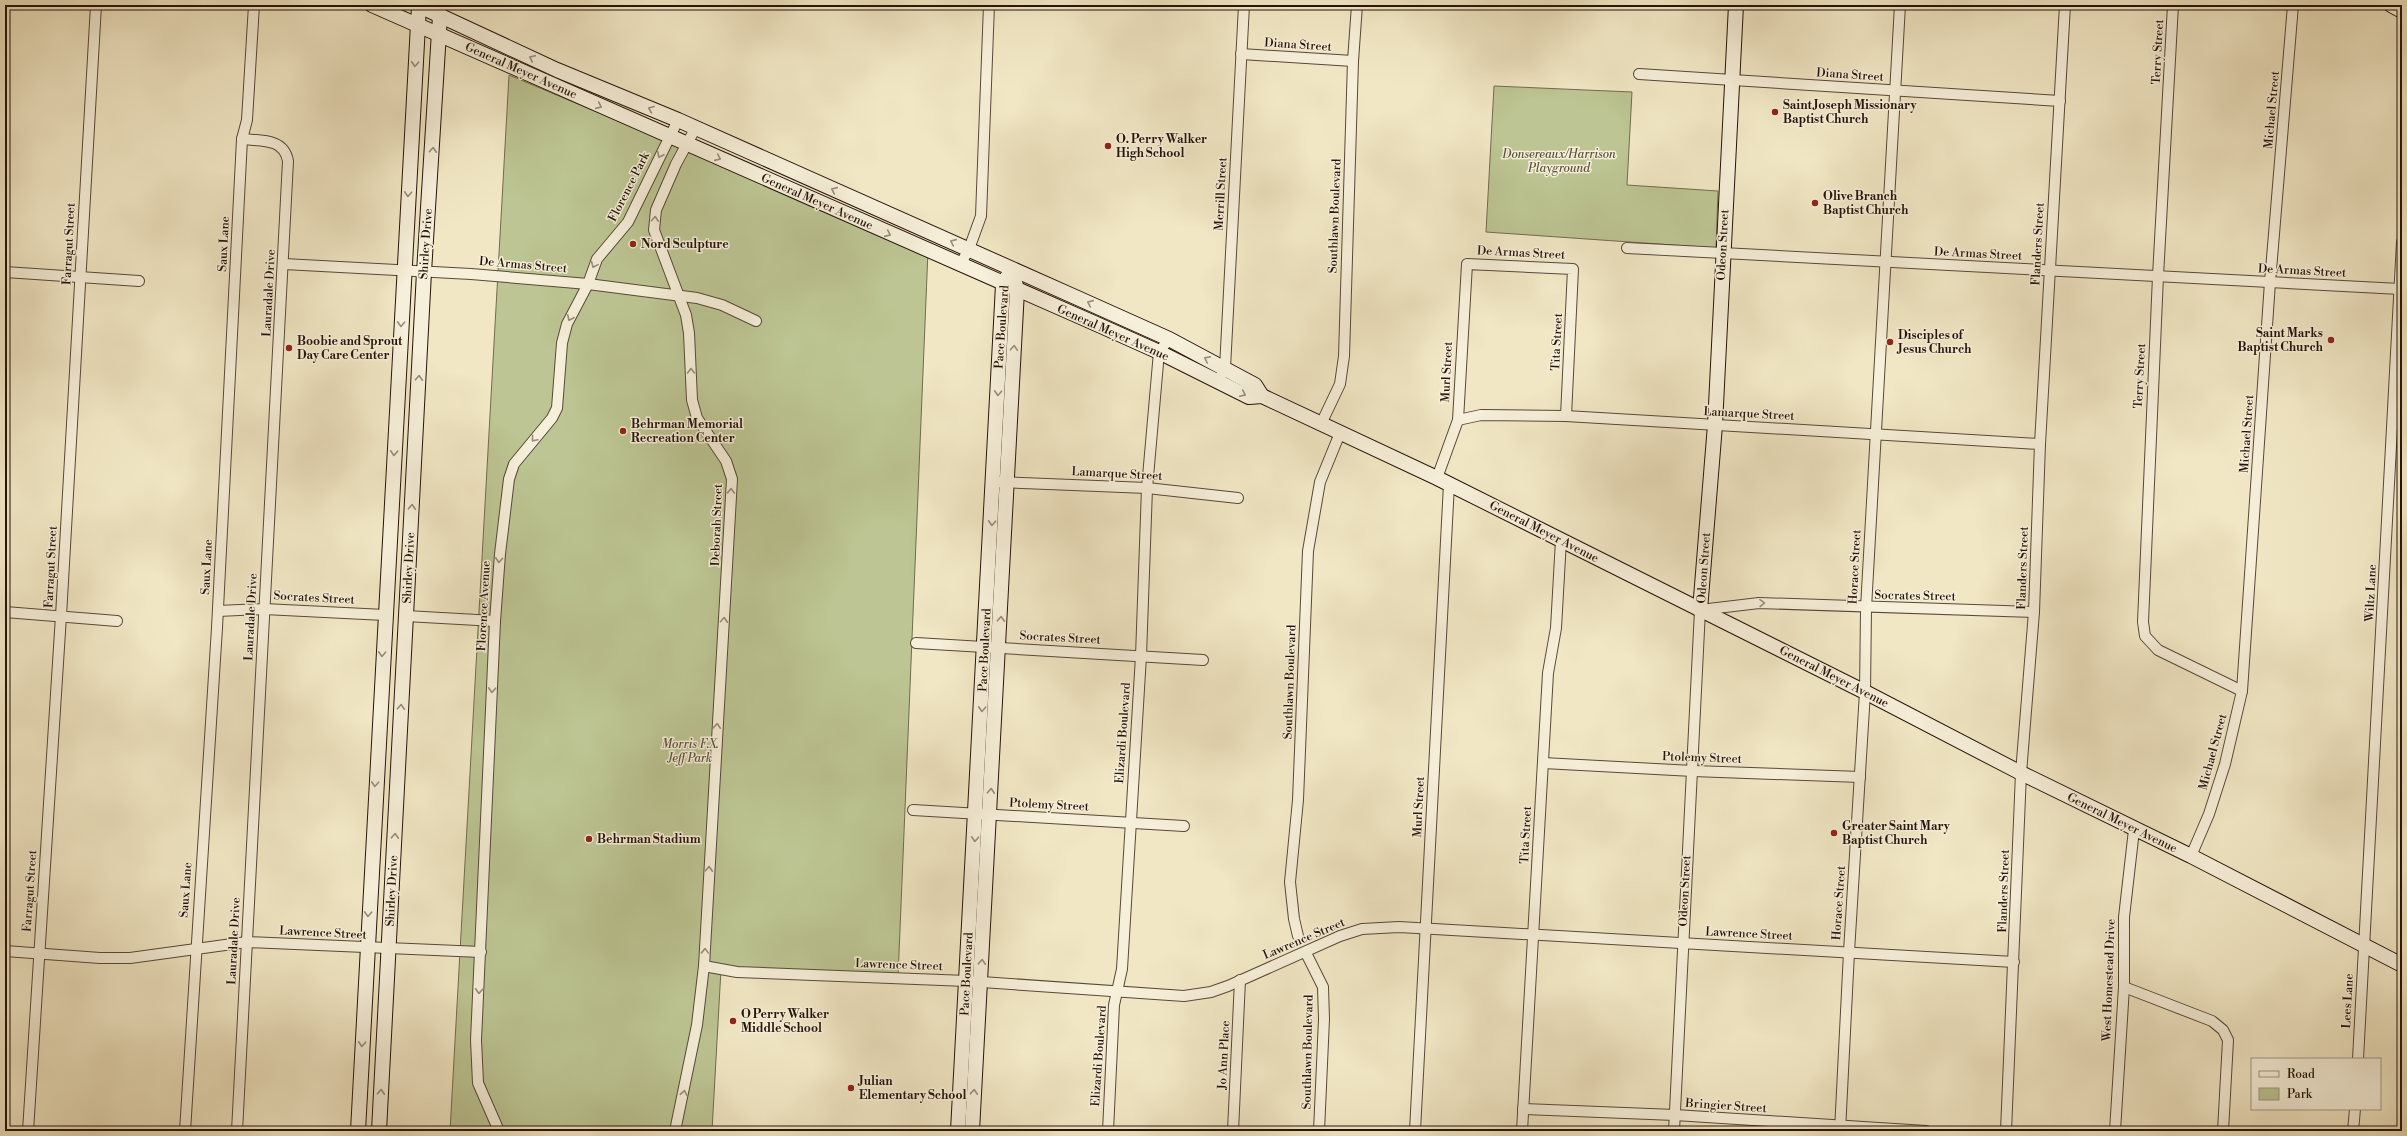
<svg xmlns="http://www.w3.org/2000/svg" width="2407" height="1136" viewBox="0 0 2407 1136" font-family="'Libre Bodoni',serif">
<style>
.green{fill:#bcc593;stroke:#706c4e}
.lines{fill:none;stroke-linecap:round;stroke-linejoin:round}
.street-casing{stroke:#584838;stroke-width:12}
.secondary-casing{stroke:#251309;stroke-width:16}
.street{stroke:#f6efd9;stroke-width:10}
.secondary{stroke:#f6efd9;stroke-width:14}
.oneway{stroke:#988c7b}
.poi-dot{fill:#8f2418;stroke:#f6efd9;stroke-width:1.5}
.labels{text-anchor:middle;dominant-baseline:central;stroke-width:3;stroke-linejoin:round;paint-order:stroke}
.street-label{font-size:12px;fill:#251309;stroke:#f6efd9}
.poi-label{font-size:12px;font-weight:bold;fill:#251309;stroke:#f6efd9;text-anchor:start}
.park-label{font-size:12px;font-style:italic;fill:#5a5139;stroke:#f6efd9}
</style>
<rect width="100%" height="100%" fill="#f1e7c4"/>
<filter id="stains"><feTurbulence type="fractalNoise" baseFrequency=".005" numOctaves="4"/><feColorMatrix values="0 0 0 0 .2 0 0 0 0 .09 0 0 0 0 .02 0 0 0 .5 -.17"/></filter>
<radialGradient id="worn" r=".72"><stop offset=".6" stop-color="#630" stop-opacity="0"/><stop offset="1" stop-color="#630" stop-opacity=".3"/></radialGradient>
<!-- green -->
<g class="green">
<path d="M509,75L928,251L898,978L721,969L712,1131H450Z"/>
<path d="M1494,86L1632,92L1627,185L1718,191L1716,248L1486,232Z"/>
</g>
<g class="lines">
<!-- street casing -->
<g class="street-casing">
<g id="street">
<path d="M2173,5L2158,276L2143,622L2145,636L2158,650L2242,691"/>
<path d="M440,16L441,5"/>
<path d="M1241,54L1353,61"/>
<path d="M1639,74L2060,101"/>
<path d="M1627,248L2400,289"/>
<path d="M284,264L471,274L588,284L697,298L722,305L756,321"/>
<path d="M960,265L969,249L981,216L989,5"/>
<path d="M5,272L139,281"/>
<path d="M1222,374L1225,368L1244,5"/>
<path d="M1458,420L1481,415L1566,416L2040,444"/>
<path d="M1321,424L1340,384L1344,356L1353,61L1357,5"/>
<path d="M1437,478L1458,420L1467,264L1573,269L1566,416"/>
<path d="M1000,482L1147,488L1238,498"/>
<path d="M218,611L264,609L385,615"/>
<path d="M5,612L117,621"/>
<path d="M406,616L495,621"/>
<path d="M916,643L1203,660"/>
<path d="M1543,763L1693,771L1860,777"/>
<path d="M913,810L1184,826"/>
<path d="M2191,856L2209,814L2225,764L2242,691L2270,282L2293,5"/>
<path d="M1298,936L1294,919L1290,882L1298,800L1308,551L1320,482L1340,433"/>
<path d="M5,951L100,958H130L247,942L481,952"/>
<path d="M1306,953L1323,987L1324,1019L1319,1131"/>
<path d="M704,966L737,972L967,981L1184,996L1211,992L1228,986L1340,936L1362,929L1399,927L2014,962"/>
<path d="M2124,987L2212,1021L2223,1030L2228,1040L2223,1131"/>
<path d="M2358,1059L2402,242"/>
<path d="M1523,1109L1675,1115L1926,1131"/>
<path d="M28,1131L61,616L96,5"/>
<path d="M185,1131L217,628L242,139L247,120L254,5"/>
<path d="M237,1131L288,161C284,138 261,141 242,139"/>
<path d="M499,1131L478,1083L476,1040L495,621L500,554L509,479L514,464L552,418L557,408L562,343L567,324L588,284L597,259L628,222L678,120"/>
<path d="M675,1131L697,1025L704,966L732,479L726,461L697,418L692,400L689,333L686,315L654,230L656,210L676,164L695,129"/>
<path d="M1108,1131L1114,1005L1122,969L1141,656L1147,488L1159,352L1169,339"/>
<path d="M1233,1131L1240,980"/>
<path d="M1415,1131L1449,484"/>
<path d="M1522,1131L1548,673L1556,628L1561,540"/>
<path d="M1674,1131L1700,610L1759,603L2034,612"/>
<path d="M1840,1131L1849,952L1865,692L1866,608L1900,5"/>
<path d="M2006,1131L2021,773L2034,612L2040,444L2065,5"/>
<path d="M2115,1131L2124,987V917L2134,830"/>
<path d="M2353,1131L2355,1109"/>
</g>
</g>
<!-- secondary casing -->
<g class="secondary-casing">
<g id="secondary">
<path d="M372,5L1092,322L1159,352L1249,397L1262,396L1437,478L1865,692L2021,773L2191,856L2402,965"/>
<path d="M417,5L557,70L678,120L1073,296L1169,339L1255,385L1262,396"/>
<path d="M2391,5L2402,11"/>
<path d="M1700,610L1715,425L1736,5"/>
<path d="M358,1131L419,6"/>
<path d="M379,1131L424,272L440,16"/>
<path d="M958,1131L1003,285L1007,277"/>
<path d="M972,1131L1017,290L1015,282"/>
</g>
</g>
<!-- street -->
<use href="#street" class="street"/>
<!-- secondary -->
<use href="#secondary" class="secondary"/>
</g>
<!-- one-way arrows -->
<defs><path id="oneway-chevron" d="M-2-3.5L2.5 0L-2 3.5" fill="none" stroke-width="1.6" stroke-linecap="round" stroke-linejoin="round"/></defs>
<g class="oneway">
<use href="#oneway-chevron" transform="translate(532 58) rotate(-155)"/>
<use href="#oneway-chevron" transform="translate(415 64) rotate(93)"/>
<use href="#oneway-chevron" transform="translate(599 106) rotate(24)"/>
<use href="#oneway-chevron" transform="translate(651 109) rotate(-158)"/>
<use href="#oneway-chevron" transform="translate(433 150) rotate(-86)"/>
<use href="#oneway-chevron" transform="translate(660 155) rotate(117)"/>
<use href="#oneway-chevron" transform="translate(718 158) rotate(24)"/>
<use href="#oneway-chevron" transform="translate(834 190) rotate(-156)"/>
<use href="#oneway-chevron" transform="translate(408 194) rotate(93)"/>
<use href="#oneway-chevron" transform="translate(655 219) rotate(-86)"/>
<use href="#oneway-chevron" transform="translate(888 234) rotate(24)"/>
<use href="#oneway-chevron" transform="translate(953 242) rotate(-156)"/>
<use href="#oneway-chevron" transform="translate(594 265) rotate(114)"/>
<use href="#oneway-chevron" transform="translate(1090 303) rotate(-156)"/>
<use href="#oneway-chevron" transform="translate(570 318) rotate(115)"/>
<use href="#oneway-chevron" transform="translate(401 324) rotate(93)"/>
<use href="#oneway-chevron" transform="translate(1014 348) rotate(-87)"/>
<use href="#oneway-chevron" transform="translate(1207 359) rotate(-153)"/>
<use href="#oneway-chevron" transform="translate(691 371) rotate(-91)"/>
<use href="#oneway-chevron" transform="translate(419 378) rotate(-87)"/>
<use href="#oneway-chevron" transform="translate(998 393) rotate(93)"/>
<use href="#oneway-chevron" transform="translate(1243 394) rotate(25)"/>
<use href="#oneway-chevron" transform="translate(534 439) rotate(131)"/>
<use href="#oneway-chevron" transform="translate(394 453) rotate(93)"/>
<use href="#oneway-chevron" transform="translate(731 491) rotate(-88)"/>
<use href="#oneway-chevron" transform="translate(412 507) rotate(-87)"/>
<use href="#oneway-chevron" transform="translate(992 523) rotate(93)"/>
<use href="#oneway-chevron" transform="translate(499 560) rotate(94)"/>
<use href="#oneway-chevron" transform="translate(1762 603) rotate(-1)"/>
<use href="#oneway-chevron" transform="translate(1001 619) rotate(-87)"/>
<use href="#oneway-chevron" transform="translate(724 620) rotate(-86)"/>
<use href="#oneway-chevron" transform="translate(382 654) rotate(93)"/>
<use href="#oneway-chevron" transform="translate(492 690) rotate(93)"/>
<use href="#oneway-chevron" transform="translate(401 707) rotate(-87)"/>
<use href="#oneway-chevron" transform="translate(982 709) rotate(93)"/>
<use href="#oneway-chevron" transform="translate(717 726) rotate(-87)"/>
<use href="#oneway-chevron" transform="translate(375 784) rotate(93)"/>
<use href="#oneway-chevron" transform="translate(991 791) rotate(-87)"/>
<use href="#oneway-chevron" transform="translate(395 836) rotate(-87)"/>
<use href="#oneway-chevron" transform="translate(975 839) rotate(93)"/>
<use href="#oneway-chevron" transform="translate(709 869) rotate(-87)"/>
<use href="#oneway-chevron" transform="translate(368 914) rotate(93)"/>
<use href="#oneway-chevron" transform="translate(705 951) rotate(-88)"/>
<use href="#oneway-chevron" transform="translate(982 962) rotate(-87)"/>
<use href="#oneway-chevron" transform="translate(479 991) rotate(93)"/>
<use href="#oneway-chevron" transform="translate(362 1044) rotate(93)"/>
<use href="#oneway-chevron" transform="translate(381 1092) rotate(-87)"/>
<use href="#oneway-chevron" transform="translate(974 1092) rotate(-87)"/>
<use href="#oneway-chevron" transform="translate(684 1093) rotate(-79)"/>
</g>
<!-- markers -->
<g class="poi-dot">
<circle cx="1775" cy="112" r="4"/>
<circle cx="1108" cy="146" r="4"/>
<circle cx="1815" cy="203" r="4"/>
<circle cx="633" cy="244" r="4"/>
<circle cx="2331" cy="340" r="4"/>
<circle cx="1890" cy="342" r="4"/>
<circle cx="289" cy="348" r="4"/>
<circle cx="623" cy="431" r="4"/>
<circle cx="1834" cy="833" r="4"/>
<circle cx="589" cy="839" r="4"/>
<circle cx="733" cy="1021" r="4"/>
<circle cx="851" cy="1088" r="4"/>
</g>
<g class="labels">
<!-- street labels -->
<g class="street-label">
<text transform="translate(1298 45) rotate(4)">Diana Street</text>
<text transform="translate(2158 52) rotate(-87)">Terry Street</text>
<text transform="translate(521 71) rotate(24)">General Meyer Avenue</text>
<text transform="translate(1850 75) rotate(4)">Diana Street</text>
<text transform="translate(2272 110) rotate(-85)">Michael Street</text>
<text transform="translate(629 187) rotate(-63)">Florence Park</text>
<text transform="translate(1221 194) rotate(-87)">Merrill Street</text>
<text transform="translate(817 202) rotate(24)">General Meyer Avenue</text>
<text transform="translate(1335 216) rotate(-88)">Southlawn Boulevard</text>
<text transform="translate(69 244) rotate(-87)">Farragut Street</text>
<text transform="translate(224 244) rotate(-87)">Saux Lane</text>
<text transform="translate(426 244) rotate(-86)">Shirley Drive</text>
<text transform="translate(2038 244) rotate(-87)">Flanders Street</text>
<text transform="translate(1723 245) rotate(-87)">Odeon Street</text>
<text transform="translate(1521 253) rotate(3)">De Armas Street</text>
<text transform="translate(1978 254) rotate(3)">De Armas Street</text>
<text transform="translate(523 265) rotate(5)">De Armas Street</text>
<text transform="translate(2302 271) rotate(3)">De Armas Street</text>
<text transform="translate(269 293) rotate(-87)">Lauradale Drive</text>
<text transform="translate(1002 327) rotate(-86)">Pace Boulevard</text>
<text transform="translate(1113 333) rotate(24)">General Meyer Avenue</text>
<text transform="translate(1557 342) rotate(-87)">Tita Street</text>
<text transform="translate(1447 372) rotate(-87)">Murl Street</text>
<text transform="translate(2140 376) rotate(-87)">Terry Street</text>
<text transform="translate(1749 414) rotate(3)">Lamarque Street</text>
<text transform="translate(2247 434) rotate(-86)">Michael Street</text>
<text transform="translate(1117 474) rotate(3)">Lamarque Street</text>
<text transform="translate(717 525) rotate(-88)">Deborah Street</text>
<text transform="translate(1544 532) rotate(27)">General Meyer Avenue</text>
<text transform="translate(51 567) rotate(-87)">Farragut Street</text>
<text transform="translate(207 567) rotate(-87)">Saux Lane</text>
<text transform="translate(1855 567) rotate(-87)">Horace Street</text>
<text transform="translate(409 568) rotate(-87)">Shirley Drive</text>
<text transform="translate(1704 568) rotate(-86)">Odeon Street</text>
<text transform="translate(2023 568) rotate(-88)">Flanders Street</text>
<text transform="translate(2371 593) rotate(-87)">Wiltz Lane</text>
<text transform="translate(1915 596) rotate(1)">Socrates Street</text>
<text transform="translate(314 598) rotate(3)">Socrates Street</text>
<text transform="translate(484 606) rotate(-87)">Florence Avenue</text>
<text transform="translate(251 617) rotate(-87)">Lauradale Drive</text>
<text transform="translate(1060 638) rotate(3)">Socrates Street</text>
<text transform="translate(985 650) rotate(-87)">Pace Boulevard</text>
<text transform="translate(1834 677) rotate(27)">General Meyer Avenue</text>
<text transform="translate(1290 682) rotate(-88)">Southlawn Boulevard</text>
<text transform="translate(1123 733) rotate(-86)">Elizardi Boulevard</text>
<text transform="translate(2213 752) rotate(-75)">Michael Street</text>
<text transform="translate(1702 758) rotate(2)">Ptolemy Street</text>
<text transform="translate(1049 805) rotate(3)">Ptolemy Street</text>
<text transform="translate(1419 807) rotate(-87)">Murl Street</text>
<text transform="translate(2122 823) rotate(26)">General Meyer Avenue</text>
<text transform="translate(1526 835) rotate(-87)">Tita Street</text>
<text transform="translate(186 890) rotate(-86)">Saux Lane</text>
<text transform="translate(30 891) rotate(-86)">Farragut Street</text>
<text transform="translate(392 891) rotate(-87)">Shirley Drive</text>
<text transform="translate(1685 891) rotate(-87)">Odeon Street</text>
<text transform="translate(2004 891) rotate(-88)">Flanders Street</text>
<text transform="translate(1839 903) rotate(-86)">Horace Street</text>
<text transform="translate(323 933) rotate(3)">Lawrence Street</text>
<text transform="translate(1749 934) rotate(3)">Lawrence Street</text>
<text transform="translate(1304 939) rotate(-23)">Lawrence Street</text>
<text transform="translate(234 941) rotate(-87)">Lauradale Drive</text>
<text transform="translate(899 965) rotate(2)">Lawrence Street</text>
<text transform="translate(967 974) rotate(-87)">Pace Boulevard</text>
<text transform="translate(2109 980) rotate(-88)">West Homestead Drive</text>
<text transform="translate(2348 1001) rotate(-87)">Lees Lane</text>
<text transform="translate(1308 1052) rotate(-89)">Southlawn Boulevard</text>
<text transform="translate(1224 1055) rotate(-87)">Jo Ann Place</text>
<text transform="translate(1099 1056) rotate(-86)">Elizardi Boulevard</text>
<text transform="translate(1726 1106) rotate(4)">Bringier Street</text>
</g>
<!-- poi labels -->
<g class="poi-label">
<text x="1783" y="105">Saint Joseph Missionary<tspan x="1783" dy="14">Baptist Church</tspan></text>
<text x="1116" y="139">O. Perry Walker<tspan x="1116" dy="14">High School</tspan></text>
<text x="1823" y="196">Olive Branch<tspan x="1823" dy="14">Baptist Church</tspan></text>
<text x="641" y="244">Nord Sculpture</text>
<text x="2323" y="333" text-anchor="end">Saint Marks<tspan x="2323" dy="14">Baptist Church</tspan></text>
<text x="1898" y="335">Disciples of<tspan x="1898" dy="14">Jesus Church</tspan></text>
<text x="297" y="341">Boobie and Sprout<tspan x="297" dy="14">Day Care Center</tspan></text>
<text x="631" y="424">Behrman Memorial<tspan x="631" dy="14">Recreation Center</tspan></text>
<text x="1842" y="826">Greater Saint Mary<tspan x="1842" dy="14">Baptist Church</tspan></text>
<text x="597" y="839">Behrman Stadium</text>
<text x="741" y="1014">O Perry Walker<tspan x="741" dy="14">Middle School</tspan></text>
<text x="859" y="1081">Julian<tspan x="859" dy="14">Elementary School</tspan></text>
</g>
<!-- park labels -->
<g class="park-label">
<text x="1559" y="154">Donsereaux/Harrison<tspan x="1559" dy="14">Playground</tspan></text>
<text x="690" y="744">Morris F.X.<tspan x="690" dy="14">Jeff Park</tspan></text>
</g>
</g>
<!-- margin -->
<rect width="2407" height="1136" fill="none" stroke="#f1e7c4" stroke-width="20"/>
<rect x="6" y="6" width="2395" height="1124" fill="none" stroke="#251309" stroke-width="2"/>
<rect x="10" y="10" width="2387" height="1116" fill="none" stroke="#251309"/>
<!-- legend -->
<rect x="2251" y="1058" width="130" height="52" fill="#f6efd9" stroke="#a29786"/>
<rect x="2259" y="1071" width="20" height="6" fill="#f6efd9" stroke="#a29786"/>
<text x="2287" y="1078" font-size="12" fill="#251309">Road</text>
<rect x="2259" y="1088" width="20" height="12" fill="#bcc593" stroke="#a29786"/>
<text x="2287" y="1098" font-size="12" fill="#251309">Park</text>
<rect width="100%" height="100%" filter="url(#stains)"/>
<rect width="100%" height="100%" fill="url(#worn)"/>
</svg>
